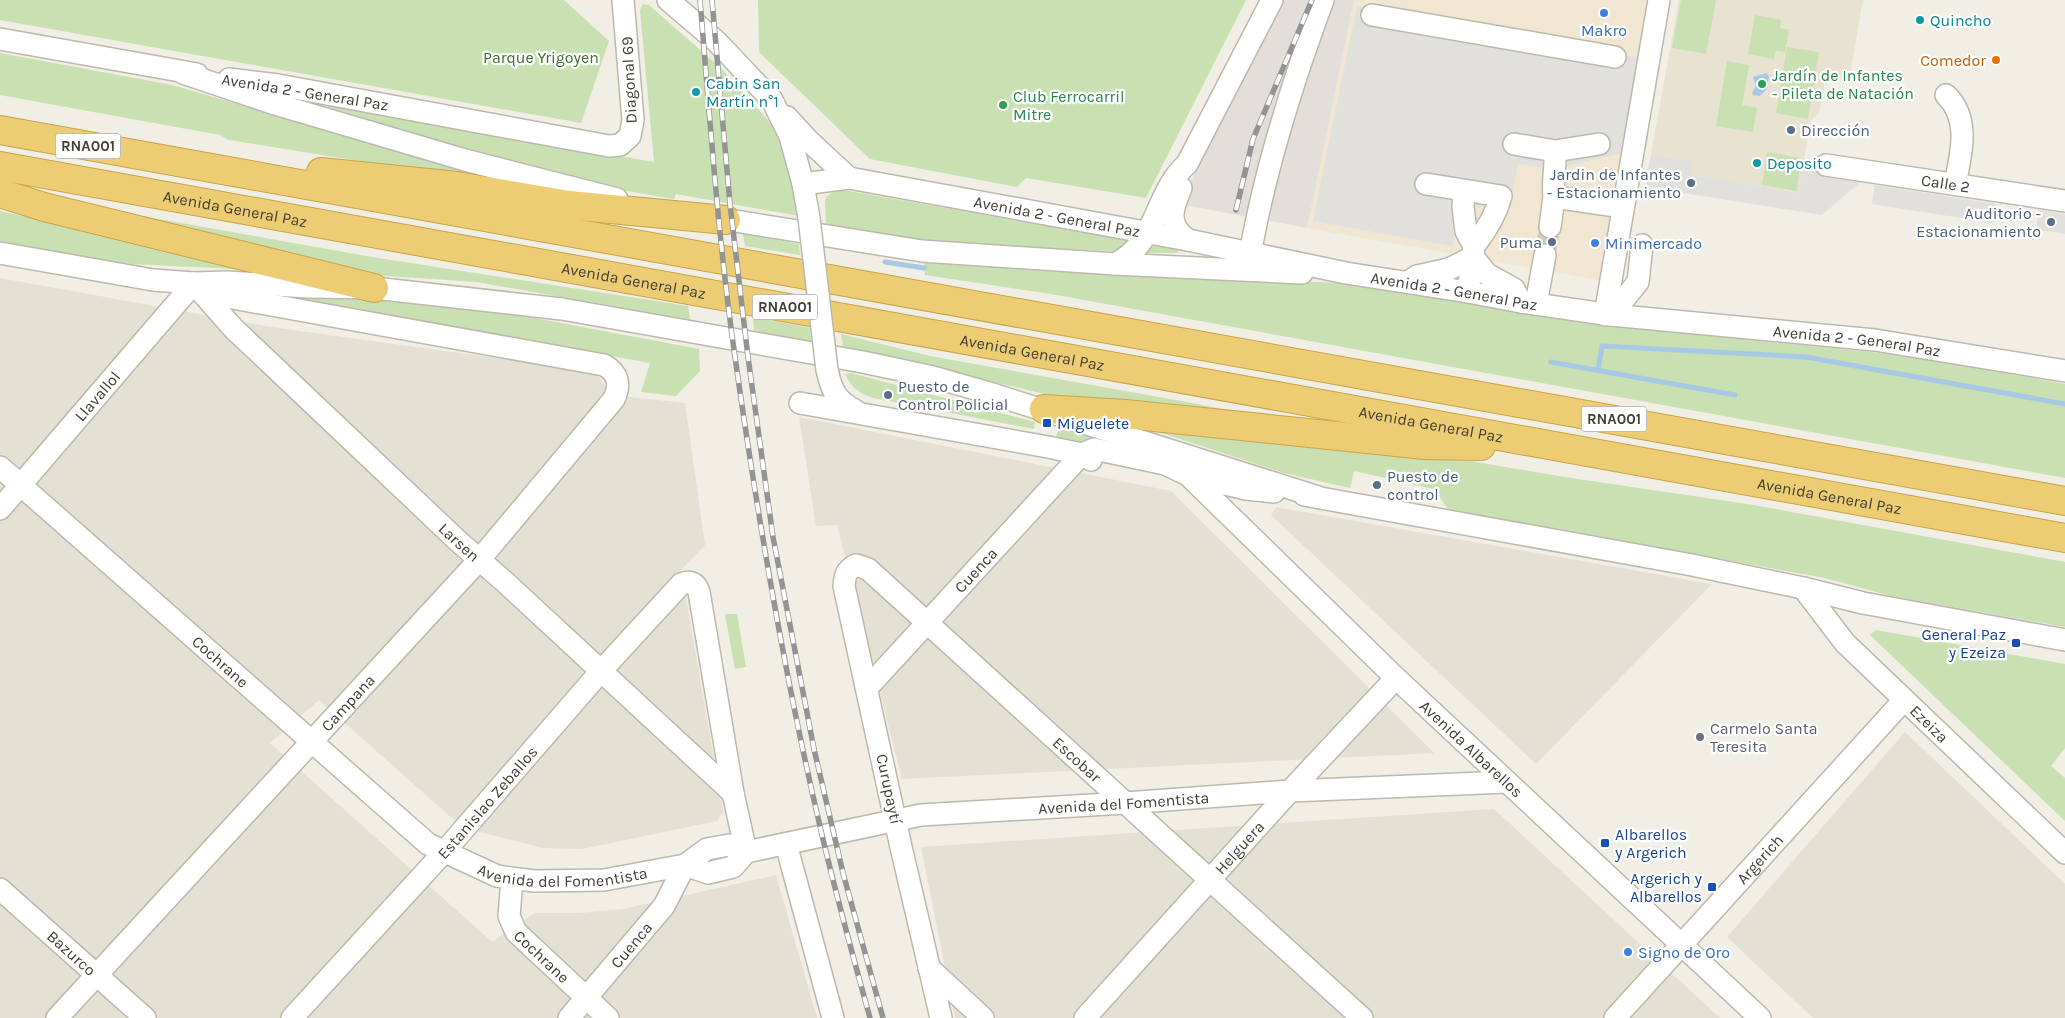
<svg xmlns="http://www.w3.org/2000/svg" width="2065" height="1018" viewBox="0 0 2065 1018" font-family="Karla,sans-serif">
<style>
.residential{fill:#e3e0d4}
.commercial{fill:#f0e6d2}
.industrial{fill:#e2dfda}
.education{fill:#e8e3d0}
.green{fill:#c8e0b2}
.parking{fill:#e1e0dd}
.water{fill:#a8c8e6}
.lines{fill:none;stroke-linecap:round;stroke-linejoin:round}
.stream{stroke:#a8c8e6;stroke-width:5}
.minor-tunnel{stroke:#cdcbc2;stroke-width:21;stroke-dasharray:21 11;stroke-linecap:butt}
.minor-casing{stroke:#bdb8ac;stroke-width:24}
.highway-casing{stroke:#c9a346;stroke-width:30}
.minor{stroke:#fff;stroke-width:21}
.highway{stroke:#eccd74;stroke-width:28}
.rail-casing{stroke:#939393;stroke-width:5.5}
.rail{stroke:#fff;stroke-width:4;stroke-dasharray:11;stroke-linecap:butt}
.minor-bridge-casing{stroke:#bdb8ac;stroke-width:24;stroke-linecap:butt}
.minor-bridge{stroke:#fff;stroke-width:21}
.shop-dot{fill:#3f7fe0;stroke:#fff;stroke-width:2}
.culture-dot{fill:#0f9aa8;stroke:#fff;stroke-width:2}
.food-dot{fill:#e8710a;stroke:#fff;stroke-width:2}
.leisure-dot{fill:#2e9e5b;stroke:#fff;stroke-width:2}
.service-dot{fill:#5c6f8a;stroke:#fff;stroke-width:2}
.transit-dot{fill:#1a4fb4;stroke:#fff;stroke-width:2}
.worship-dot{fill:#6b7280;stroke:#fff;stroke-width:2}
.labels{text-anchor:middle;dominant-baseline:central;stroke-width:4.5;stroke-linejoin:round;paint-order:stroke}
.shield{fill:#fff;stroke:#7b7872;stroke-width:1}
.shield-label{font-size:15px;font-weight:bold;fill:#423e35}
.culture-label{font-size:16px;fill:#0d838f;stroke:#fff;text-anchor:start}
.shop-label{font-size:16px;fill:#366cbe;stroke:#fff;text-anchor:start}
.park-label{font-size:16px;fill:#426c30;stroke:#fff}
.food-label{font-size:16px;fill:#c56008;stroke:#fff;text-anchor:end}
.leisure-label{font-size:16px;fill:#27864d;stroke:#fff;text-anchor:start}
.street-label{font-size:16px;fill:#423e35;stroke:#fff}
.service-label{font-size:16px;fill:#4e5e75;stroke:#fff;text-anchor:start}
.transit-label{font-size:16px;fill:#164399;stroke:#fff;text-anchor:start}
.worship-label{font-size:16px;fill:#5b616d;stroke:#fff;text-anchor:start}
</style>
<rect width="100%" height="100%" fill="#f0eee5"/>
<!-- residential -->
<g class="residential">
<path d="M0,278L271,327L596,372L610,395L685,403L705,545L681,570L723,811L717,821L582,849L543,848L476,831L454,820L319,700L270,743L492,942L535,913H580L624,909L776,875L817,1018H0Z"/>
<path d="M799,417L1171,491L1434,753L902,779L837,525L816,526Z"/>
<path d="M1276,507L1712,584L1536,764L1271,515Z"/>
<path d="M1905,732L2065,884V1018H1813L1727,937Z"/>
<path d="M1494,809L1720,1018H955L921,847Z"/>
</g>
<!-- commercial -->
<path class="commercial" d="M1354,0H1671L1621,284L1307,228Z"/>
<!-- industrial -->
<path class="industrial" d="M1284,0H1354L1307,228L1179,204Z"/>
<!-- education -->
<path class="education" d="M1679,0H1863L1849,81L1826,77L1819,113L1810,122L1799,193L1690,175L1693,161L1651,154Z"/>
<!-- green -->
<g class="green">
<path d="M0,0H564L609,41L581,123L0,20Z"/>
<path d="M758,0H1246L1146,198L1026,178L1017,187L870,159L759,52Z"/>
<path d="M1681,0H1716L1706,54L1672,48Z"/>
<path d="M643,4L649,5L724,71L774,127L785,152L799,216L676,194L674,199L603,187L500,162L323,105L654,162L640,10Z"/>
<path d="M1755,15L1781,20L1780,28L1789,30L1785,52L1775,51L1774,59L1748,54Z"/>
<path d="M1787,47L1819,52L1808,119L1776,113Z"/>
<path d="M0,53L172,85L370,142L503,184L229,140L220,135L0,95Z"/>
<path d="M1727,61L1749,65L1742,105L1757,108L1753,132L1716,126Z"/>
<path d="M1767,152L1801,158L1797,191L1762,185Z"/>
<path d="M839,191H849L1132,241L1119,252L931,242L826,225L825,199L831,193Z"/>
<path d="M41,198L372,257L688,306L690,320L477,282L373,275Z"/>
<path d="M0,211L258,270L131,264L0,244Z"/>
<path d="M743,234L799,244L800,255L745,246Z"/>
<path d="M1148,244L1177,250L1179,253H1142Z"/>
<path d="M924,263L1358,284L1542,315L1689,334L1911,356L2065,384V478L1051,294L925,275Z"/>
<path d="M274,294L359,297L451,306L513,314L699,349L700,371L676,396L641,392L650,363Z"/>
<path d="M753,317L810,328L811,341L754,331Z"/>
<path d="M841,334L930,356L1187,402L1291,423L1053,396L843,347Z"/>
<path d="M851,373L1035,422L1034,429L873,398C860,394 851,387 845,374Z"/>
<path d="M1060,426L1149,454L1056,437Z"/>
<path d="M1140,426L1435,455L1571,478L1754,505L2065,562V627L1891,596L1825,578L1448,509L1434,489L1354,471L1350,488L1284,473Z"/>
<path d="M725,614H737L746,667L735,669Z"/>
<path d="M1876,630L2065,664V748L2051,766L2065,778V821L1870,635Z"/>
</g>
<!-- parking -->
<g class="parking">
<path d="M1357,6L1640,58L1622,153L1554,169L1518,164L1509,211L1461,203L1452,246L1313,221Z"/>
<path d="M1651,154L1693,161L1691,175L1799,193L1802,169L1864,179L1822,215L1645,187Z"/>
<path d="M1875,185L1996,204L1993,223L1872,204Z"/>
<path d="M2039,210L2065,214V234L2036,229Z"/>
</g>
<!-- water -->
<path class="water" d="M1766,73L1769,76L1767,89L1760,96L1753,95L1752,93L1756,86L1753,77Z"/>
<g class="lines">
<!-- stream -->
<g class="stream">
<path d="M885,262L924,268"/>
<path d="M1551,362L1735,395"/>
<path d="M1598,370L1602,346L1806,357L2065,404"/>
</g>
<!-- minor-tunnel -->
<path class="minor-tunnel" d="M1545,255L1550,227"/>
<!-- minor casing -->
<g class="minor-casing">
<g id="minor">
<path d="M668,0L716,41L772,100L790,136L803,184L809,218"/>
<path d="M1372,15L1615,57"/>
<path d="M0,39L197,74"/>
<path d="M183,73L275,104L465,160L617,199"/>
<path d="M229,79L278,85L609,146L620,145L630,136L633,120L623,0"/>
<path d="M1946,95C1971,119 1961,154 1955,184"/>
<path d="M787,117L809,141L849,178"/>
<path d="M1514,144L1555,151L1599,144"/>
<path id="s1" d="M1826,165L2065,201"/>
<path id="s2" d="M803,184L849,178L1188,240L1346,273L1468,292L1521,302L1611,315L1875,340L2065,371"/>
<path d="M1426,184L1501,196C1496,215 1486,231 1474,246"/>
<path d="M1181,188C1172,209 1166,225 1188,240"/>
<path d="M1464,191L1463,207L1466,231L1474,246L1468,292"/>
<path d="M1554,197C1552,181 1556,167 1555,151"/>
<path d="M710,217L922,251L1115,264L1302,273"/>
<path d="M1550,227L1554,197L1623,207"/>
<path d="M0,253L153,280L194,283L227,282L308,287L374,288L562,309L863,362L933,377L986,392L1318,497"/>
<path d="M1473,257L1487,274L1514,289L1521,302"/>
<path d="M1115,264C1158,243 1154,193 1187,164L1272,0"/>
<path d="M1248,266C1263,175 1291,86 1323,0"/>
<path d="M1408,282L1417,276L1449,269L1473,257"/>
<path id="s3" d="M197,287L233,328L458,541L506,583L733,793"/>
<path d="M1536,304L1545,255"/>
<path d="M1605,315L1659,0"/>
<path d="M1611,315L1638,282L1642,245"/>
<path d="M827,370C832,392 836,400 856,411"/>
<path d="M800,403L1048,447L1082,454L1091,460"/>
<path id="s4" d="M0,467L428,844L497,876L534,881L604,880L685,865L707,849L729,845L746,852L921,815L1125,803L1290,791L1507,782"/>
<path id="s5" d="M1188,475L1396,678L1760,1018"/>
<path d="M1304,495L1692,565L1803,588L1863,603L2065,640"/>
<path id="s6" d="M0,509L194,283"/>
<path id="s7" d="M1803,588L1845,643L2065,853"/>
<path id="s8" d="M868,687L1082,454L1094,449L1165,464L1188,475L1246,489L1274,492"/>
<path d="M786,844L833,1018"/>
<path d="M685,865L708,873L733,867L746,852"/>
<path id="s9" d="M512,879L509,916L516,932L608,1018"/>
<path id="s10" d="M0,889L145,1018"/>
<path d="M929,968L983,1018"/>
<path id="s11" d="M57,1018L480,559L614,399C621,384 618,373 604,365L227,297L204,287"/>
<path id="s12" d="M292,1018L444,852L601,671L681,584C691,580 696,583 699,592L733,793L746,852"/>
<path id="s13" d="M569,1018L664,906L685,865"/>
<path id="s14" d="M941,1018L901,847L844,586C845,575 846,570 856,565L868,569L1362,1018"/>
<path id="s15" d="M1085,1018L1290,791L1396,678"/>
<path id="s16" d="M1615,1018L1904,700"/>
</g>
</g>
<!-- highway casing -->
<g class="highway-casing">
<g id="highway">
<path d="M0,130L2065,501"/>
<path id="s17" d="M0,166L2065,538"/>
<path d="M321,172L457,186L569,205L726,220"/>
<path d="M0,193L44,207L374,288"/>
<path d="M1044,409L1125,414L1425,445L1481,446"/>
</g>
</g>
<!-- minor -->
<use href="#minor" class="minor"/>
<!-- highway -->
<use href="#highway" class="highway"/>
<!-- rail casing -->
<g class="rail-casing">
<g id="rail">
<path d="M700,0C710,119 718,238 735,357C757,513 783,668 819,822C834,888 852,953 870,1018"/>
<path d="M712,0L730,204L748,357L773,537L814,749L843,873L883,1018"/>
<path d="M1236,210L1253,139L1312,0"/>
</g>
</g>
<!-- rail -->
<use href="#rail" class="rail"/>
<!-- minor-bridge casing -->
<g class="minor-bridge-casing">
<path id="minor-bridge" d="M809,218L827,370"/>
</g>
<!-- minor-bridge -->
<use href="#minor-bridge" class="minor-bridge"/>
</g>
<!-- markers -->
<g class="shop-dot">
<circle cx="1604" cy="13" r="5"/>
<circle cx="1595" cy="243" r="5"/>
<circle cx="1628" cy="952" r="5"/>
</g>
<g class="culture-dot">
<circle cx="1920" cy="20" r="5"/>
<circle cx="696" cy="92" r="5"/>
<circle cx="1757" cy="163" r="5"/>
</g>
<circle class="food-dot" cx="1996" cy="60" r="5"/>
<g class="leisure-dot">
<circle cx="1762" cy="84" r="5"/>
<circle cx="1003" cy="105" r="5"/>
</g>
<g class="service-dot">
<circle cx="1791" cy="130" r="5"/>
<circle cx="1691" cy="183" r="5"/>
<circle cx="2051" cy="222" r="5"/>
<circle cx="1552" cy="242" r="5"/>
<circle cx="888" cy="395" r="5"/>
<circle cx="1377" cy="485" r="5"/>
</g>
<g class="transit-dot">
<rect x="1042" y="418" width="10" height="10" rx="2.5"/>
<rect x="2011" y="638" width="10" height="10" rx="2.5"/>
<rect x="1600" y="838" width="10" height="10" rx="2.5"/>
<rect x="1707" y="882" width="10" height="10" rx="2.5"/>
</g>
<circle class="worship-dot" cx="1700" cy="737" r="5"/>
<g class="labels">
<!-- shield labels -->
<g class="shield">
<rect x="55.5" y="133.5" width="65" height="25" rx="4"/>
<rect x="752.5" y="294.5" width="65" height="25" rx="4"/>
<rect x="1581.5" y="406.5" width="65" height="25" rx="4"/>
</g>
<g class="shield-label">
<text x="88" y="146">RNA001</text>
<text x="785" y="307">RNA001</text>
<text x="1614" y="419">RNA001</text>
</g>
<!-- culture labels -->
<g class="culture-label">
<text x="1930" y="20">Quincho</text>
<text x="706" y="83">Cabin San<tspan x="706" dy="18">Martín n°1</tspan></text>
<text x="1767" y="163">Deposito</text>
</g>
<!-- shop labels -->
<g class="shop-label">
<text x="1604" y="30" text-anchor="middle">Makro</text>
<text x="1605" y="243">Minimercado</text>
<text x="1638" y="952">Signo de Oro</text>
</g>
<!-- park labels -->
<g class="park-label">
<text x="541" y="57">Parque Yrigoyen</text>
</g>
<!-- food labels -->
<g class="food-label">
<text x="1986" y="60">Comedor</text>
</g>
<!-- leisure labels -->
<g class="leisure-label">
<text x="1772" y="75">Jardín de Infantes<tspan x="1772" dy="18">- Pileta de Natación</tspan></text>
<text x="1013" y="96">Club Ferrocarril<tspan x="1013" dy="18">Mitre</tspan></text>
</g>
<!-- street labels -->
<g class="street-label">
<text transform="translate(629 80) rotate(-93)">Diagonal 69</text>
<text transform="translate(305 92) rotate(9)">Avenida 2 - General Paz</text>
<text stroke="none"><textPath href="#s1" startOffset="121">Calle 2</textPath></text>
<text stroke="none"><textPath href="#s17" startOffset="239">Avenida General Paz</textPath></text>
<text stroke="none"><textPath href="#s2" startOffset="258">Avenida 2 - General Paz</textPath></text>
<text stroke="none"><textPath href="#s17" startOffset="644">Avenida General Paz</textPath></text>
<text stroke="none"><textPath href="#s2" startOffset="662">Avenida 2 - General Paz</textPath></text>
<text stroke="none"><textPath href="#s2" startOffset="1068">Avenida 2 - General Paz</textPath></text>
<text stroke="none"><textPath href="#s17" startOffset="1049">Avenida General Paz</textPath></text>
<text stroke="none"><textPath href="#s6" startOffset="149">Llavallol</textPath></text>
<text stroke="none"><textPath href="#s17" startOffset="1454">Avenida General Paz</textPath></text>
<text stroke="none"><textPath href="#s17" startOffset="1859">Avenida General Paz</textPath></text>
<text stroke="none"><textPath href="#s3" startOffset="366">Larsen</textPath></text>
<text stroke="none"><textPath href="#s8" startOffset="159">Cuenca</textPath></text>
<text stroke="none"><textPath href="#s4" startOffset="294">Cochrane</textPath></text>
<text stroke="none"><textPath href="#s11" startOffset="429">Campana</textPath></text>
<text stroke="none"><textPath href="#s7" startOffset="186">Ezeiza</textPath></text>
<text stroke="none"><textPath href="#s5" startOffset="394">Avenida Albarellos</textPath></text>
<text stroke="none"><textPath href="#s14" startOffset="764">Escobar</textPath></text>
<text transform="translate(889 789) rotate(78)">Curupaytí</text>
<text stroke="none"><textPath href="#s12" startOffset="291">Estanislao Zeballos</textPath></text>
<text stroke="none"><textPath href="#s4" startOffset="1286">Avenida del Fomentista</textPath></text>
<text stroke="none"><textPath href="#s15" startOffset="230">Helguera</textPath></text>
<text stroke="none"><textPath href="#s16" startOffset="215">Argerich</textPath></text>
<text stroke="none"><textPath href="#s4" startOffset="712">Avenida del Fomentista</textPath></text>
<text stroke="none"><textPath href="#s13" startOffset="96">Cuenca</textPath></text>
<text stroke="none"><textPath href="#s10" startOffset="96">Bazurco</textPath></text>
<text stroke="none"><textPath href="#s9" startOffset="90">Cochrane</textPath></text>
</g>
<!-- service labels -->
<g class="service-label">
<text x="1801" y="130">Dirección</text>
<text x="1681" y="174" text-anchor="end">Jardin de Infantes<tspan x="1681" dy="18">- Estacionamiento</tspan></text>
<text x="2041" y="213" text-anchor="end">Auditorio -<tspan x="2041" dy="18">Estacionamiento</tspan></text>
<text x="1542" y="242" text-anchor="end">Puma</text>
<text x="898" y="386">Puesto de<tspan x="898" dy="18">Control Policial</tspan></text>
<text x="1387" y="476">Puesto de<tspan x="1387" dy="18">control</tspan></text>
</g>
<!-- transit labels -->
<g class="transit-label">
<text x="1057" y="423">Miguelete</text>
<text x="2006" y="634" text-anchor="end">General Paz<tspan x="2006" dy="18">y Ezeiza</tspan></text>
<text x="1615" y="834">Albarellos<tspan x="1615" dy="18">y Argerich</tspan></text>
<text x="1702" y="878" text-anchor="end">Argerich y<tspan x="1702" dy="18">Albarellos</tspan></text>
</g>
<!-- worship labels -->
<g class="worship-label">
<text x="1710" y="728">Carmelo Santa<tspan x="1710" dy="18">Teresita</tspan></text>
</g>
</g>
</svg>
